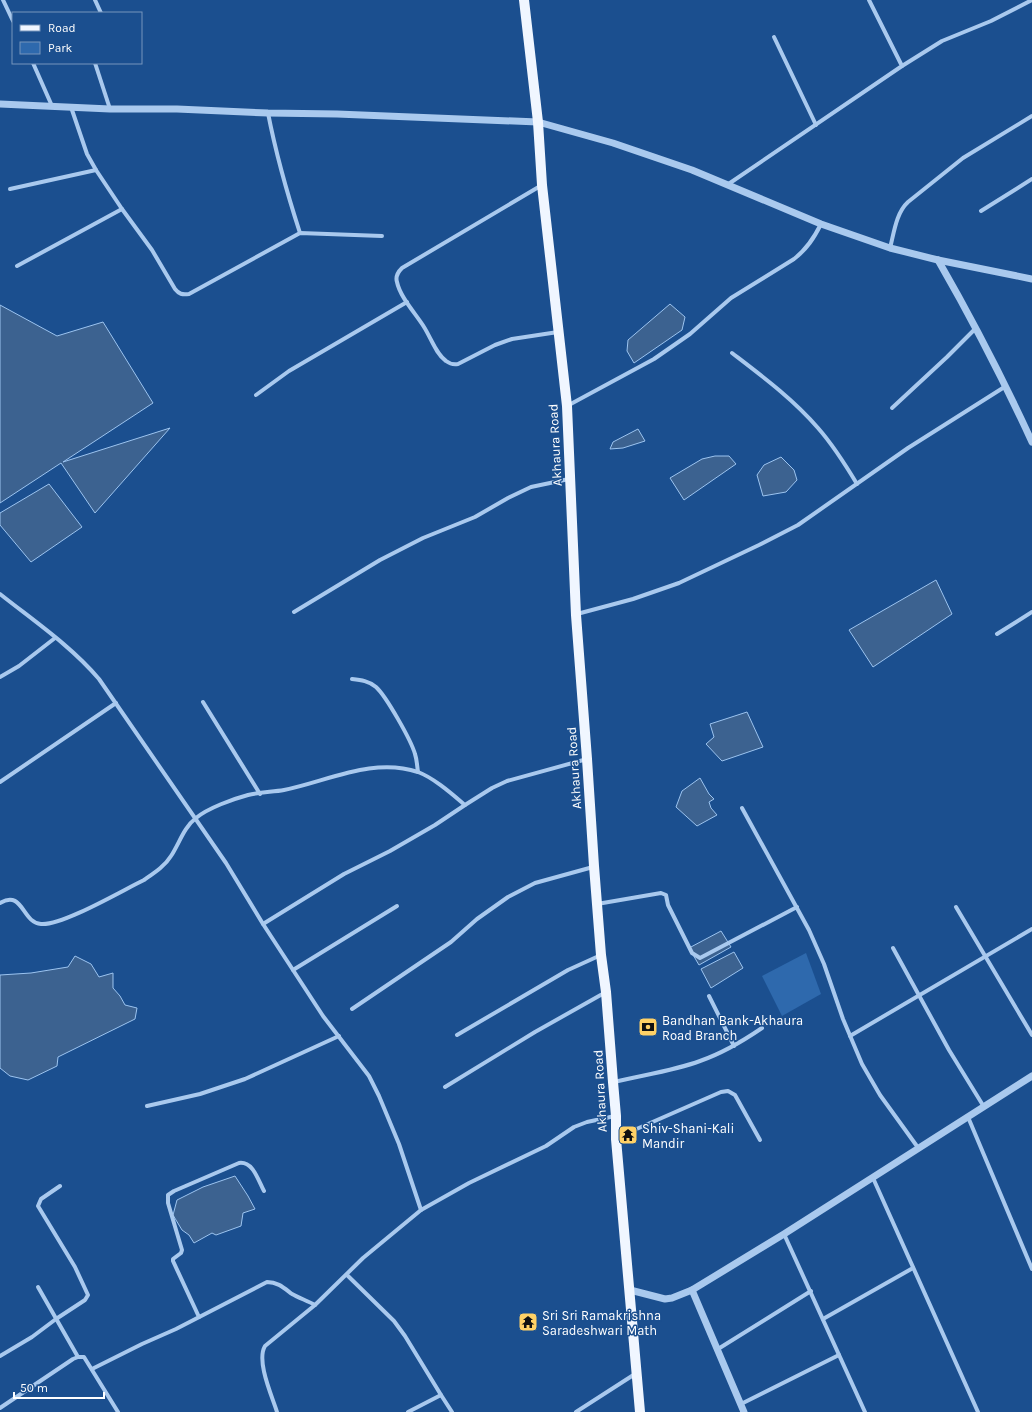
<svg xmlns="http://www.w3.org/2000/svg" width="1032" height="1412" viewBox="0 0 1032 1412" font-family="Karla,sans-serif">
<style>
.green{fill:#2e69ad}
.water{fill:#3c6290;stroke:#9cc4f0}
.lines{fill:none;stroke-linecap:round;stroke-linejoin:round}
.minor{stroke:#a9c9ee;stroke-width:4}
.tertiary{stroke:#a9c9ee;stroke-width:7}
.primary{stroke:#f0f6ff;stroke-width:10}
.labels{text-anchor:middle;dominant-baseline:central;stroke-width:3;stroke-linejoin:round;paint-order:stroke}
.street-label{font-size:13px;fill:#fff;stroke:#1b4f8f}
.poi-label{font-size:13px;fill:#fff;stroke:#1b4f8f;text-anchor:start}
</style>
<rect width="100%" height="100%" fill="#1b4f8f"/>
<!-- green -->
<path class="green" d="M806,953L821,994L782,1016L762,976Z"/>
<!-- water -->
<g class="water">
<path d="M670,304L685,317L682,330L634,363L627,351L628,340Z"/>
<path d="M0,305L57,336L103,322L153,403L63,462L170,428L95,513L61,463L0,503Z"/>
<path d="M638,429L645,441L623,448L610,449L613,442Z"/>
<path d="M715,456H729L736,464L684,500L670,478L702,459Z"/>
<path d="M781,457L794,470L797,480L786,492L763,496L757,475L764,465Z"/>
<path d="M49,484L82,527L31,562L0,525V513Z"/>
<path d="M936,580L952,614L873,667L849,630Z"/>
<path d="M747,712L763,747L722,761L706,744L714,737L710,724Z"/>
<path d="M700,778L709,794L714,799L709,802L711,808L717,815L697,826L676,807L682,791Z"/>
<path d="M721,931L731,947L699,965L689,948Z"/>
<path d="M734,952L743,968L711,988L701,969Z"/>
<path d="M75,956L91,964L99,977L113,973V988L120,996L125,1005L137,1008L135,1019L58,1057L57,1066L28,1080L10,1076L0,1068V975L31,973L68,967Z"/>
<path d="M235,1176L248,1196L255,1209L243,1213L241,1226L216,1235L212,1233L194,1243L189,1235L182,1230L173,1215L177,1200L203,1187Z"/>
</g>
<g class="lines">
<!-- minor -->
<g class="minor">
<path d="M3,0L13,21"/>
<path d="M95,0L101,13"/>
<path d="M774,37L816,125"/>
<path d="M33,63L52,106"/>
<path d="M95,63L110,109"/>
<path d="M902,66L942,41L991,21L1032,0"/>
<path d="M71,107L87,154L96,170L122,209L152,250L175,289C179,294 182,295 189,294L300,233L382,236"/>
<path d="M268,113C276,154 287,193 300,233"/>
<path d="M542,185L402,268C398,272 395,276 397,282C400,297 416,314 424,327C431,338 436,354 446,361C450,364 453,365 458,364L495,345L512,339L558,332"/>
<path d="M727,185L902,66L869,0"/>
<path d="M10,189L96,170"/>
<path d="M981,211L1032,179"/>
<path d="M890,248C894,233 896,213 908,202L963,158L1032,116"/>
<path d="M17,266L122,209"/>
<path d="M732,353C762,376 793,399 818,428C833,445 845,464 857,484"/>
<path d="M256,395L289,371L407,302"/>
<path d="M567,406L654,359L690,334L731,298L794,259C807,249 814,238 821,224"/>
<path d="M892,408L947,357L976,328"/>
<path d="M0,594C34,621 71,646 99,679L226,863L263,924L323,1016L369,1076L379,1096L399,1144L421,1210"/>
<path d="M294,612L380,560L423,538L475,517L508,498L531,487L569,479"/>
<path d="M577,614L633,599L679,583L759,545L798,525L908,448L1006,386"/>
<path d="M997,634L1032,612"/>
<path d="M0,677L19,666L55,638"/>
<path d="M352,679C361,680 369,681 376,687C386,696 411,740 415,754C417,760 417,766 418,772"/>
<path d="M203,702L260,794"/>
<path d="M0,782L116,703"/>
<path d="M742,808L809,930L824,964L843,1019L862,1064L880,1095L919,1149"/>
<path d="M0,903C23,889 22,923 41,924C62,926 123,890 144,880C154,873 165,866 171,856C179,844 184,827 196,818C208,808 233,799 248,795C260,792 273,792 284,790C328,781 373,757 418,772C434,778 452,794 465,805L492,788L507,781L587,759"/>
<path d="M597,904L661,893L666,895L668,905L692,953L700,958L797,907"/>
<path d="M956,907L1032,1035"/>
<path d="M263,924L344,874L390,851L435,825L465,805"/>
<path d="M893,948L949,1050L984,1107"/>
<path d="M293,970L397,906"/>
<path d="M709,996L734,1046"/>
<path d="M352,1009L451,942L477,919L508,897L535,883L593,867"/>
<path d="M457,1035L568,970L601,955"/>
<path d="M850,1036L1032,929"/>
<path d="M614,1082C642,1075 673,1071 700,1061C723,1053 743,1041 762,1028"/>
<path d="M445,1087L535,1032L606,992"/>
<path d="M147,1106L200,1094L245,1079L339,1036"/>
<path d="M968,1117L1032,1269"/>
<path d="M616,1138L721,1092L728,1091L735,1095L760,1140"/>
<path d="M873,1178L978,1412"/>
<path d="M784,1234L865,1412"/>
<path d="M347,1275L394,1321L405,1336L441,1395"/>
<path d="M38,1287L78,1357"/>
<path d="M199,1317L173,1261V1259L181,1253L182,1250L168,1203V1195L174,1191L239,1163C253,1161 258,1180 264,1191"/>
<path d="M823,1319L913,1268"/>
<path d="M718,1349L811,1291"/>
<path d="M0,1356L32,1337L56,1319L85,1300L88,1295L75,1267L38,1206L41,1199L60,1186"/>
<path d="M92,1369L142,1344L176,1329L267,1282C278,1282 284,1288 292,1294C299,1298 308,1301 315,1305"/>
<path d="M741,1404L839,1355"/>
<path d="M0,1408L73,1359L78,1357H84L118,1412"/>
<path d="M277,1412C272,1396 256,1361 265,1346L315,1305L363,1258L421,1210L469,1183L546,1146L574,1127L587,1122L615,1116"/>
<path d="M408,1412L441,1395L452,1412"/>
<path d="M576,1412L635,1374"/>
</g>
<!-- tertiary -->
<g class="tertiary">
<path d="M0,104L110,109H177L268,113L337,114L538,122L613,143L692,170L821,224L890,248L938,260L1032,279"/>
<path d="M938,260C972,319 1003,379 1032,442"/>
<path d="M630,1290L665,1299L672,1298L692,1290L784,1234L1032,1076"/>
<path d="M692,1290L744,1412"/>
</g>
<!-- primary -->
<path class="primary" d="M524,0L538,122L542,185L567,406L576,615L587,759L594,866L601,955L606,992L613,1082L616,1116V1139L640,1412"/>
</g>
<!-- icons -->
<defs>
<g id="bank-square" transform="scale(1)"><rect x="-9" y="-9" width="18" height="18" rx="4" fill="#ffd166" stroke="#1b4f8f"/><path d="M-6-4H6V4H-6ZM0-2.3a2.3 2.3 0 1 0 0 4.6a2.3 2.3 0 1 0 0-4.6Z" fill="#111"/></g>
<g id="temple-square" transform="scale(1)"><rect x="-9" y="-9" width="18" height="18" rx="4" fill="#ffd166" stroke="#1b4f8f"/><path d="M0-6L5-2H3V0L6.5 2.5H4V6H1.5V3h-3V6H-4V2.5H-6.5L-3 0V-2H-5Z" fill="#111"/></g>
</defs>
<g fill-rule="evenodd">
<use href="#bank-square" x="648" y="1027"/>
<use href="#temple-square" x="628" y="1135"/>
<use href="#temple-square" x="528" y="1322"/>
</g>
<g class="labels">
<!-- street labels -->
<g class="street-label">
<text transform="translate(555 445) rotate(-93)">Akhaura Road</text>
<text transform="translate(574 768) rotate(-94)">Akhaura Road</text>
<text transform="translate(600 1091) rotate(-93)">Akhaura Road</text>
</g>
<!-- poi labels -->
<g class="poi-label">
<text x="662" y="1020">Bandhan Bank-Akhaura<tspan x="662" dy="15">Road Branch</tspan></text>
<text x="642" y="1128">Shiv-Shani-Kali<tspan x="642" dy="15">Mandir</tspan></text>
<text x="542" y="1315">Sri Sri Ramakrishna<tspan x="542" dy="15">Saradeshwari Math</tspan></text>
</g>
</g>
<!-- legend -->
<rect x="12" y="12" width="130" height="52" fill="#1b4f8f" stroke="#7695bc"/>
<rect x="20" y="25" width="20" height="6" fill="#f0f6ff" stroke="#7695bc"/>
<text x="48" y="32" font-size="12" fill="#ffffff">Road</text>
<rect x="20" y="42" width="20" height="12" fill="#2e69ad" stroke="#7695bc"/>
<text x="48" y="52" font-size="12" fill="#ffffff">Park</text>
<!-- scale -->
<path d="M14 1392v6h90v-6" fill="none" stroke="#ffffff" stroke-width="2"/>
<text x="20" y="1392" font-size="12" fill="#ffffff" stroke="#1b4f8f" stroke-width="3" paint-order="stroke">50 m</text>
</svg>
